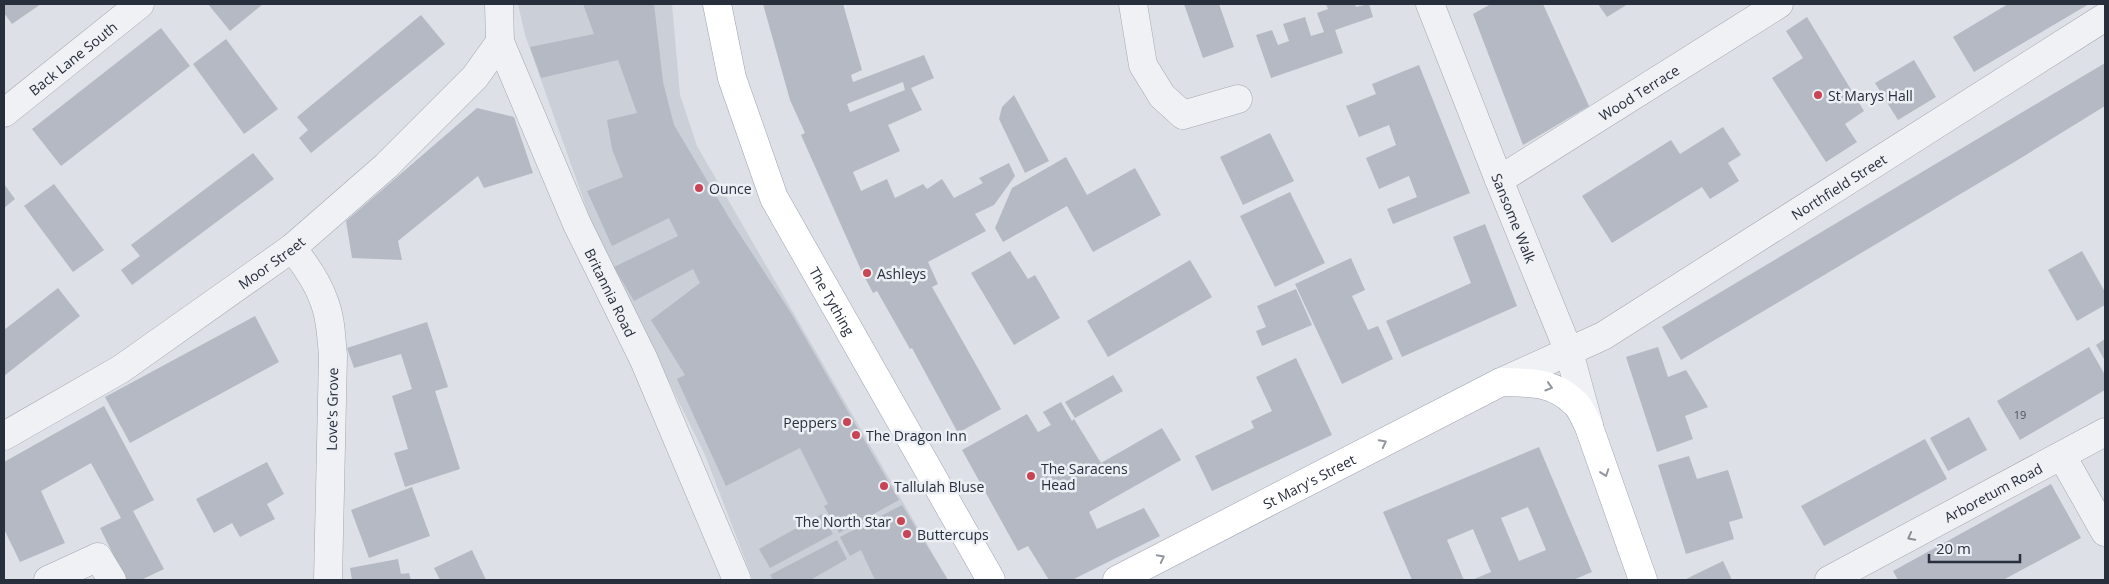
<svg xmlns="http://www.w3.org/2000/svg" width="2109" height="584" viewBox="0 0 2109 584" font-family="'Open Sans',sans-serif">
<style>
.built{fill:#cbcfd8}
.building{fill:#b4b9c3;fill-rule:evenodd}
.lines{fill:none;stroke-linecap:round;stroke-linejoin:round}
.street-casing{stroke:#a3a7b0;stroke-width:29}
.primary-casing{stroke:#9da4b1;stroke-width:29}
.street{stroke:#eff1f5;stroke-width:28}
.primary{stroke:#fff;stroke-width:28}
.oneway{stroke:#93969e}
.oneway2{stroke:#8b9098}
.poi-dot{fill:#c74554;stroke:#eceff4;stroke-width:2}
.labels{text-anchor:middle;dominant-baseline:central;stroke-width:5;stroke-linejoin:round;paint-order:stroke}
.number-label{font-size:11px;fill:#4a515e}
.street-label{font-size:14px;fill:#272e3c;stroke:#eceff4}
.poi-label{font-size:14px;fill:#272e3c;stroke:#eceff4;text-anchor:start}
</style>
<rect width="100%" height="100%" fill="#dde0e6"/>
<!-- built -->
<path class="built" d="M518,4H672L680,95L697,146L948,580H753L705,455L594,229L525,35Z"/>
<!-- building -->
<g class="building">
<path d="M4,4H41L12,24L4,13Z"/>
<path d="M208,4H263L230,31Z"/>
<path d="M583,4H654L663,82L674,125L731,221L791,313L899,500L839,533L824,506L828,504L800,448L726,486L677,379L685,375L651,320L700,283L693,269L634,301L614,267L678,236L669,218L612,246L587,191L623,177L612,149L607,120L637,113L618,60L541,78L530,47L594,34Z"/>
<path d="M763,4H843L862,70L851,75L853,82L924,55L934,78L911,88L922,110L888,125L900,151L853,172L861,191L887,179L895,198L923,184L927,189L942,179L954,198L983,183L979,178L1009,163L1015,176L994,205L975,214L986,231L928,262L938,284L932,287L1001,409L958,433L912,348L910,349L877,291L873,293L861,270L801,135L805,133L790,100ZM903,82L905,90L850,112L847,104Z"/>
<path d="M1184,4H1219L1234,47L1203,58Z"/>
<path d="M1326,4H1355L1356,7L1369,4L1373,17L1335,30L1343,53L1271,78L1256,35L1272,30L1278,45L1289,41L1283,24L1305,17L1311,36L1324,32L1317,13L1328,9Z"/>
<path d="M1491,4H1543L1589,106L1523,145L1473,14Z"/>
<path d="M1598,4H1628L1607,17Z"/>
<path d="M2008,4H2089L1974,72L1953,37Z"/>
<path d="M421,15L445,44L311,153L299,138L308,130L297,117Z"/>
<path d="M1807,17L1864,111L1845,124L1857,142L1826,162L1772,78L1803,58L1786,31Z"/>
<path d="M161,28L190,66L61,166L32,129Z"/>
<path d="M226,39L278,109L244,134L193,64Z"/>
<path d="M1914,60L1936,97L1898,120L1875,83Z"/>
<path d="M2105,63V106L2016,161L1681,360L1662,327Z"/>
<path d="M1419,65L1470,193L1393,224L1387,209L1417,197L1409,176L1379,189L1366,158L1396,145L1389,125L1359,137L1346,106L1376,94L1372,84Z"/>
<path d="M1014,95L1049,161L1025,173L999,119L1002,107Z"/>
<path d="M477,108L514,117L533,173L484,188L478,176L398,241L402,260L352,258L346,221Z"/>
<path d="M1723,127L1741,155L1728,163L1739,181L1710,199L1702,187L1612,243L1582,196L1671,140L1680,154Z"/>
<path d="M1270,133L1294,181L1243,205L1220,157Z"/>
<path d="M253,153L274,179L132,285L121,270L140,256L131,245Z"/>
<path d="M1066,157L1087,195L1135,168L1161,215L1093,252L1067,206L1003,242L995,228L1012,188Z"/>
<path d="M4,184L15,199L4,208Z"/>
<path d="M54,184L104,250L73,272L24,206Z"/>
<path d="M1290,192L1325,263L1275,287L1240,216Z"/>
<path d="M1485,224L1517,306L1402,357L1386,321L1471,283L1453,237Z"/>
<path d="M1010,251L1028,279L1035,275L1060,318L1014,345L971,273Z"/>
<path d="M2082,251L2105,292V305L2077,321L2048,270Z"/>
<path d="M1351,258L1365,290L1352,296L1368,330L1378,326L1393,359L1342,384L1295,284Z"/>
<path d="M1190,260L1212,297L1108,357L1087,321Z"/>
<path d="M58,288L80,316L4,376V330Z"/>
<path d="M1296,289L1312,325L1262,346L1256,331L1266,327L1257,306Z"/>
<path d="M255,316L279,362L130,443L105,397Z"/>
<path d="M427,322L448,387L435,391L460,469L405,487L394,453L408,449L392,396L412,389L401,354L354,368L347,348Z"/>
<path d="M2105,339V361L2096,345Z"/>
<path d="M1658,347L1668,377L1686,370L1708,407L1685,416L1693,439L1657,452L1626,357Z"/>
<path d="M2089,347L2105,375V390L2020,440L1997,401Z"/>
<path d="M1296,358L1332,435L1212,491L1195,456L1254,428L1251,421L1272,411L1256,377Z"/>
<path d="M1113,375L1123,391L1075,418L1065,402Z"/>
<path d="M1061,402L1072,421L1074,419L1101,463L1162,428L1181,460L1089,512L1097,529L1144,508L1160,536L1072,580H1049L1028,546L1018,551L962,450L1027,414L1038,432L1051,425L1043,412Z"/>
<path d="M104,406L154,500L133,511L164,569L141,580H126L100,528L121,518L91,463L41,491L65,543L20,562L4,529V462Z"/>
<path d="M1969,417L1987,450L1948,471L1930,438Z"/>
<path d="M1925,439L1947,479L1824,546L1801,506Z"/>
<path d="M1539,447L1592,572L1573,580H1472L1491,572L1473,529L1447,540L1464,580H1412L1383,512ZM1528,507L1546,550L1519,561L1501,518Z"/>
<path d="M1689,456L1697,479L1728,470L1743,518L1729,522L1734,539L1686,554L1658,465Z"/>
<path d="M267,462L284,494L267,504L275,519L240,537L232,523L214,533L196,499Z"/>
<path d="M2051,484L2081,538L2003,580H1898L1893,571Z"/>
<path d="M412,487L430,536L369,558L351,510Z"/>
<path d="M902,505L948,580H875L861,550L850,556L840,537Z"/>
<path d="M822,514L833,534L770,568L759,549Z"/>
<path d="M837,540L847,559L812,579L813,580H773L770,575Z"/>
<path d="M472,550L486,580H440L434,568Z"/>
<path d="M398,559L401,574L409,573L411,580H352L350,568Z"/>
<path d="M1723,561L1732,580H1684Z"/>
</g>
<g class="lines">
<!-- street casing -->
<g class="street-casing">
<g id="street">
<path id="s1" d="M499,4L500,42L577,224L644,360L737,580"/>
<path d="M1133,4L1143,65L1162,96L1183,115L1238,99"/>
<path id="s2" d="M1430,4L1499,180L1569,352L1589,425"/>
<path id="s3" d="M4,113L140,4"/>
<path id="s4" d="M1499,180L1779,4"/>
<path d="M292,248C304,263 318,283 324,301C331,318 331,337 333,355L328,580"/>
<path id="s5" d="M1501,382L1603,336L2105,17"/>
<path id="s6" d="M4,436L121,369L292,248L386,166L475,77L500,42"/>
<path d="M2062,456L2105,532"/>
<path d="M48,580L98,557L112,580"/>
<path id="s7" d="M1829,580L2105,432"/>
</g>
</g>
<!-- primary casing -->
<g class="primary-casing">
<g id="primary">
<path id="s8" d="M717,4L732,78L774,198L991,580"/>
<path id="s9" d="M1117,580L1501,382C1530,383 1553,381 1575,403C1581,408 1585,419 1589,427L1643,580"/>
</g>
</g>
<!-- street -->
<use href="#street" class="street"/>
<!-- primary -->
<use href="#primary" class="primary"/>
</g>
<!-- one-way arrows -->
<defs><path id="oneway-chevron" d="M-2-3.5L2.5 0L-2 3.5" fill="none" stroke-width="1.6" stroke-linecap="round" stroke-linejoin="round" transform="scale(1.25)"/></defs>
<g class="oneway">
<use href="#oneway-chevron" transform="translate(1549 387) rotate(17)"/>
<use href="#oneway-chevron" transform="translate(1383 443) rotate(-27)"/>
<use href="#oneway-chevron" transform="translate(1605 473) rotate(71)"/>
<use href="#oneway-chevron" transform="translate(1161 558) rotate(-27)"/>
</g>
<use class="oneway2" href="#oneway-chevron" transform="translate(1911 537) rotate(152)"/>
<!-- markers -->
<g class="poi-dot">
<circle cx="1818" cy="95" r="5"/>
<circle cx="699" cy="188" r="5"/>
<circle cx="867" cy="273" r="5"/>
<circle cx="847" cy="422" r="5"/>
<circle cx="856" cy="435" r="5"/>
<circle cx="1031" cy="476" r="5"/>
<circle cx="884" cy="486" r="5"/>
<circle cx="901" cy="521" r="5"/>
<circle cx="907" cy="534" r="5"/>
</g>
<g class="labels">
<!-- number labels -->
<g class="number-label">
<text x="2020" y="414">19</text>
</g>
<!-- street labels -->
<g class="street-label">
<text stroke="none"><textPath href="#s3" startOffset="88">Back Lane South</textPath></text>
<text stroke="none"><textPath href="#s4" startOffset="165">Wood Terrace</textPath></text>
<text stroke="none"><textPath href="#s5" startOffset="391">Northfield Street</textPath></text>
<text stroke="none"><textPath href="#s2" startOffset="230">Sansome Walk</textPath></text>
<text stroke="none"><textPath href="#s6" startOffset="319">Moor Street</textPath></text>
<text stroke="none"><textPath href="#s1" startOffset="312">Britannia Road</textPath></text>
<text stroke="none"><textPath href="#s8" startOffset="321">The Tything</textPath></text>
<text transform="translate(332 409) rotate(-89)">Love's Grove</text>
<text stroke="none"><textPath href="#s9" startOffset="216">St Mary's Street</textPath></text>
<text stroke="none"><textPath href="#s7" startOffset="186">Arboretum Road</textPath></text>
</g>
<!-- poi labels -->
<g class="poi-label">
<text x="1828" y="95">St Marys Hall</text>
<text x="709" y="188">Ounce</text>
<text x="877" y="273">Ashleys</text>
<text x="837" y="422" text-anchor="end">Peppers</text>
<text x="866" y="435">The Dragon Inn</text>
<text x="1041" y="468">The Saracens<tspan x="1041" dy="16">Head</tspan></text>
<text x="894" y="486">Tallulah Bluse</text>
<text x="891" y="521" text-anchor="end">The North Star</text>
<text x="917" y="534">Buttercups</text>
</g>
</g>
<!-- border -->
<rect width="2109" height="584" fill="none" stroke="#272e3c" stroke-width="10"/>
<!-- scale -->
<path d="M1929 554v8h91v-8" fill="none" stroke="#272e3c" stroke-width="2.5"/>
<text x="1936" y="554" font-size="15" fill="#272e3c" stroke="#eceff4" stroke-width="4" paint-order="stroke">20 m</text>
</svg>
